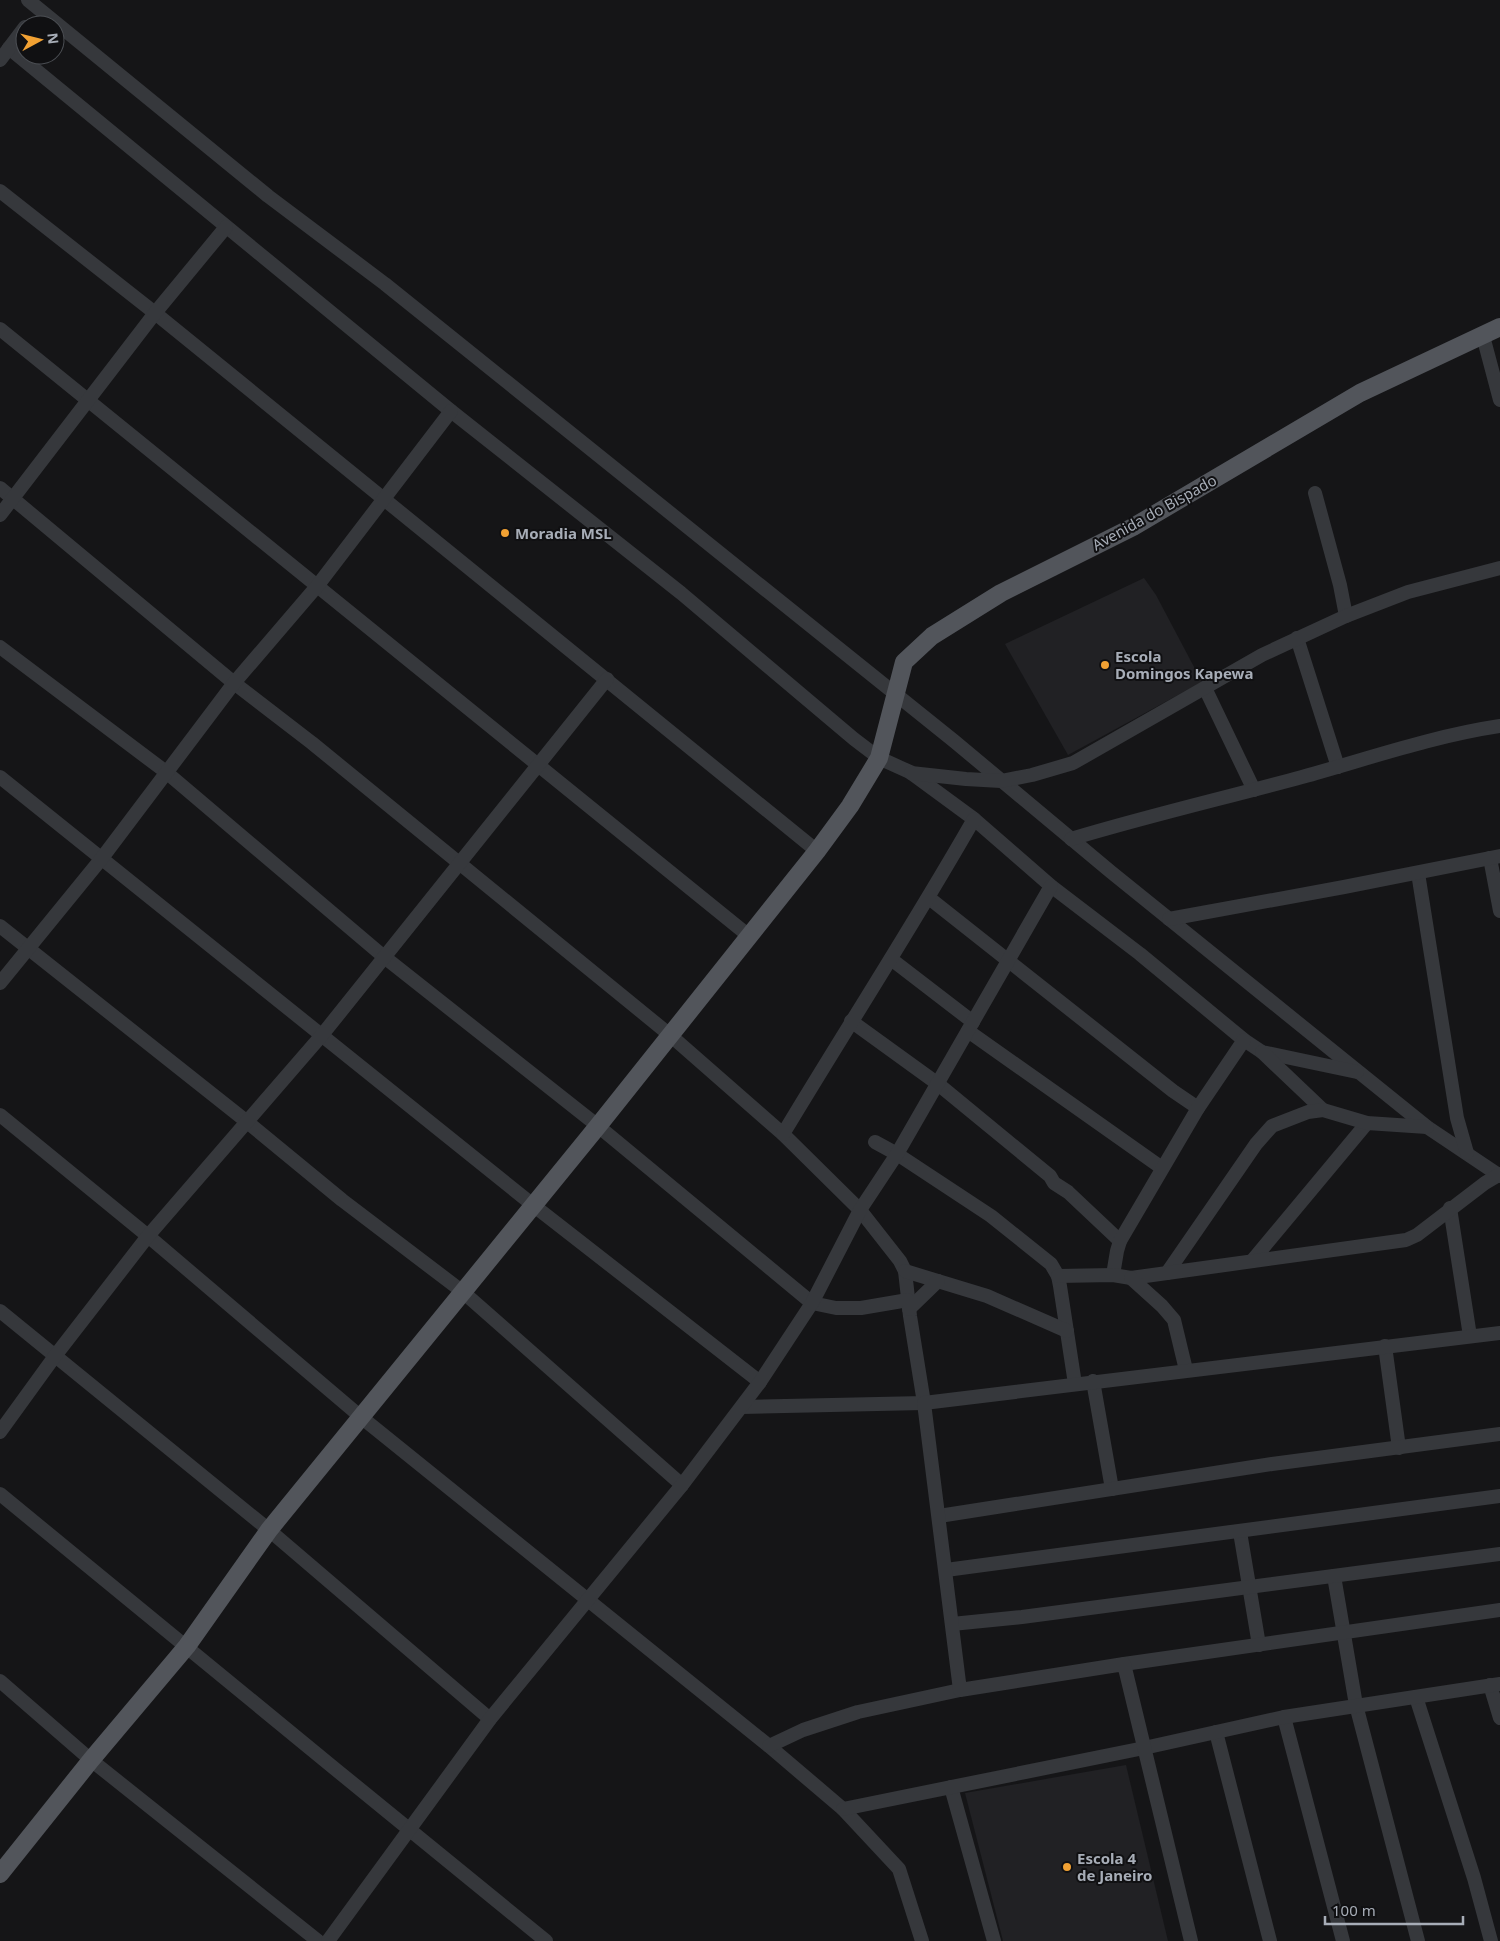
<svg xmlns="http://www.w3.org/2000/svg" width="1500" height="1941" viewBox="0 0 1500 1941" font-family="'Noto Sans',sans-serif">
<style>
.built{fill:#212124}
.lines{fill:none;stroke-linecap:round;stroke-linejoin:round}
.minor{stroke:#36383c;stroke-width:14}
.major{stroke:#52555b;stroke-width:18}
.poi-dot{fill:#f1a133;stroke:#101012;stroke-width:2}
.labels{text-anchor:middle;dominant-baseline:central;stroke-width:4;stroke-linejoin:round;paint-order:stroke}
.street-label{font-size:15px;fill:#a7adb7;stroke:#101012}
.poi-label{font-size:15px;font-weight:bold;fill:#a7adb7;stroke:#101012;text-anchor:start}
</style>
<rect width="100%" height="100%" fill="#151517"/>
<!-- built -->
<g class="built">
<path d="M1144,578L1156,595L1202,682L1068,755L1005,644Z"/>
<path d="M1126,1765L1168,1941H1003L965,1793Z"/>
</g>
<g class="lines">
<!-- minor -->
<g class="minor">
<path d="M28,0L268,196L385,284L954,741L1111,872L1360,1073L1427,1127L1500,1176"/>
<path d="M9,48L451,411L681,593L854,739L879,758L910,772L974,819L1051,886L1140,954L1244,1040L1262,1052L1357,1072"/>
<path d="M0,60L25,27"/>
<path d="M0,191L155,313L817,851"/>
<path d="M0,329L749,936"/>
<path d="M1483,336L1500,400"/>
<path d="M0,488L234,683L312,743L670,1035L783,1134L860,1210L900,1261L905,1271L910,1316L924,1403L742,1407"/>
<path d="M1315,493L1340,585L1346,616"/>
<path d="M0,515L155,313L226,227"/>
<path d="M1297,638L1338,767"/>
<path d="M0,647L166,772L383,956L598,1126L812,1303L836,1308H861L908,1300"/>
<path d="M1205,688L1254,790"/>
<path d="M911,773L966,779L1001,781L1032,775L1073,763L1262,655L1346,616L1408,592L1500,568"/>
<path d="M0,777L533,1205L760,1382"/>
<path d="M1071,839C1147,816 1225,798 1302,777C1367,759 1433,736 1500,726"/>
<path d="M1490,858L1500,911"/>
<path d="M1418,873L1457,1118L1467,1153"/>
<path d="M929,898L1173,1091L1198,1108"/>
<path d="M1169,919L1344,887L1500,856"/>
<path d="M0,926L246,1121L342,1200L463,1292L682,1485"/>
<path d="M891,959L973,1022"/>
<path d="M0,983L102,858L234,683L318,585L451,411"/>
<path d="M851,1021L938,1084L1050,1176L1054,1183L1068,1192L1120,1241"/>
<path d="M968,1031L1162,1168"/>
<path d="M1262,1052L1323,1110"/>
<path d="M0,1115L148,1236L361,1417L769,1746L843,1809L899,1869L922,1941"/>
<path d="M783,1134C846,1029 913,926 974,819"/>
<path d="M875,1142L897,1154L991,1216L1051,1264L1058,1276L1060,1286L1075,1384"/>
<path d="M1450,1208L1470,1336"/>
<path d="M1252,1261L1367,1123"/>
<path d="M905,1271L987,1296L1067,1331"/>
<path d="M1167,1273L1256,1144L1272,1126L1308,1112L1323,1110L1367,1123L1427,1127"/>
<path d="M1113,1275L1117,1251L1120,1241L1198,1108L1244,1040"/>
<path d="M1058,1276L1113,1275L1131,1278L1406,1240L1417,1235L1485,1183L1500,1174"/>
<path d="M1131,1278L1162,1306L1174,1320L1186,1370"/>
<path d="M909,1309L938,1281"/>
<path d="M0,1311L269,1530L490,1719"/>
<path d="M1385,1346L1399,1448"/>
<path d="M1093,1381L1112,1489"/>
<path d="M0,1432L55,1356L148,1236L322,1035L607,679"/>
<path d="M0,1494C183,1643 363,1793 546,1941"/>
<path d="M939,1516L1272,1464L1500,1434"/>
<path d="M1240,1532L1259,1645"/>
<path d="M946,1570L1500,1496"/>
<path d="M1334,1576L1356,1705L1418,1941"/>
<path d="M952,1624L1022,1617L1500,1554"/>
<path d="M1124,1664L1500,1610"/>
<path d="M0,1681L91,1760L318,1941"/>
<path d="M1490,1685L1500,1718"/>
<path d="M1416,1697L1474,1878L1491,1941"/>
<path d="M1284,1717L1343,1941"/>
<path d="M1216,1732L1270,1941"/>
<path d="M769,1746L803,1730L858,1712L960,1690"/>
<path d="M951,1787L994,1941"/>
<path d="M843,1809L1144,1748L1284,1717L1500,1684"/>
<path d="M328,1941L490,1719L682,1485L760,1382L812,1303L860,1210L897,1154L1051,886"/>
<path d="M1191,1941L1124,1664L960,1690L924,1403L1500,1333"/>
</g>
<!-- major -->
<path class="major" d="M0,1874L91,1760L187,1646L269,1530L598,1126L817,851L850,806L879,758L904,662L932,636L1001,593L1133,527L1360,393L1500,327"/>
</g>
<!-- markers -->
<g class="poi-dot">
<circle cx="505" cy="533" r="5"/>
<circle cx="1105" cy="665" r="5"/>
<circle cx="1067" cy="1867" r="5"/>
</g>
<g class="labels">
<!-- street labels -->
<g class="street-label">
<text transform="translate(1154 512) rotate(-29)">Avenida do Bispado</text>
</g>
<!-- poi labels -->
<g class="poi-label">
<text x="515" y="533">Moradia MSL</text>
<text x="1115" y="656">Escola<tspan x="1115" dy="17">Domingos Kapewa</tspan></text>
<text x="1077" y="1858">Escola 4<tspan x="1077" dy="17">de Janeiro</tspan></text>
</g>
</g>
<!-- north arrow -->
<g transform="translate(40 40) rotate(83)"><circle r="24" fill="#101012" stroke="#4c4f54"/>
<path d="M0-4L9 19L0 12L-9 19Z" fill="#f1a133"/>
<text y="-8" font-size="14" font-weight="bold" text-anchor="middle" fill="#a7adb7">N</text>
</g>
<!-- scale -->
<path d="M1325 1916v8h138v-8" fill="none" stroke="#a7adb7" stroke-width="2.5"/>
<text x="1332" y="1916" font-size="15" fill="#a7adb7" stroke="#101012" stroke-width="4" paint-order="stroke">100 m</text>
</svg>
